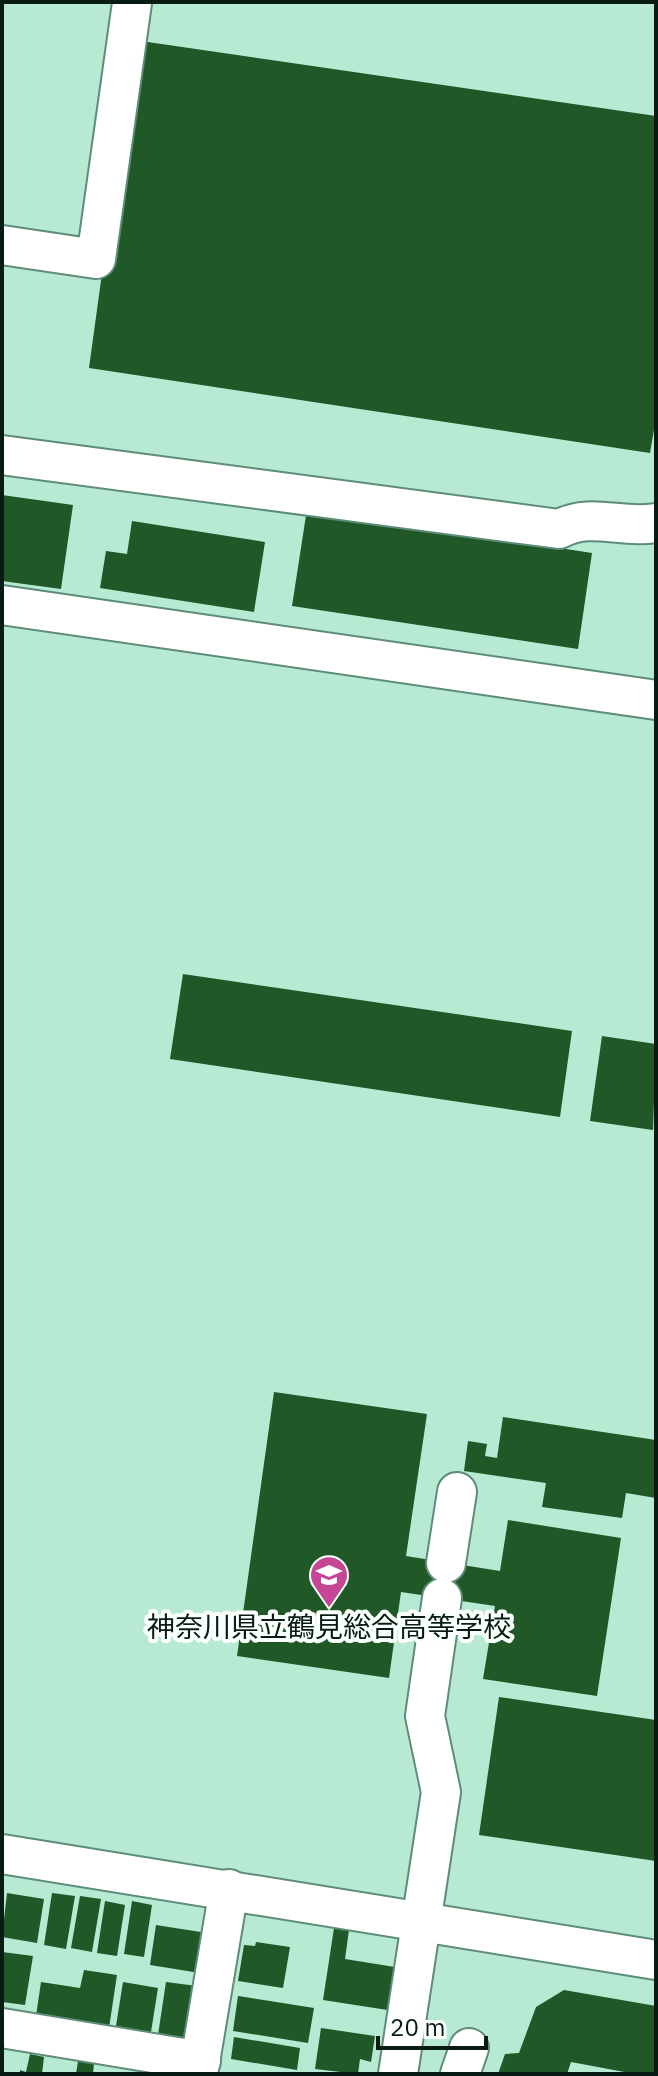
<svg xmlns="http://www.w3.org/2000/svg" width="658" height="2076" viewBox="0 0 658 2076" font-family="'IBM Plex Sans','Noto Sans JP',sans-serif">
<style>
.building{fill:#205827}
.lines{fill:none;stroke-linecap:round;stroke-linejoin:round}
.minor-casing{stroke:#5d8d78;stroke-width:42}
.minor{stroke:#fff;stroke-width:38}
.labels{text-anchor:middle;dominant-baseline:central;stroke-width:8;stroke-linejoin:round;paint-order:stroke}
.poi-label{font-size:28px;fill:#091c14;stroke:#fafffc}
</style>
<rect width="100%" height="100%" fill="#b7e9d3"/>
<!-- building -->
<g class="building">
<path d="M134,40L656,116V418L650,453L89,368Z"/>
<path d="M2,495L73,505L61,589L2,581Z"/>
<path d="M307,509L592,553L578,649L292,606Z"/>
<path d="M132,521L265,542L254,612L100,588L106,551L127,554Z"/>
<path d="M183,974L572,1031L560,1117L170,1059Z"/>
<path d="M602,1036L656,1044L653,1130L590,1121Z"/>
<path d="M274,1392L427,1414L406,1556L500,1571L508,1520L621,1538L597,1696L483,1679L495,1606L401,1592L389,1678L237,1656Z"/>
<path d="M503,1417L656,1440V1498L626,1493L622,1518L542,1507L546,1483L464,1471L468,1441L487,1444L485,1456L497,1458Z"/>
<path d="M499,1697L656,1720V1861L479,1835Z"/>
<path d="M7,1893L44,1899L37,1943L2,1937Z"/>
<path d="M52,1893L75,1896L66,1949L44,1945Z"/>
<path d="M80,1896L101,1899L92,1952L71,1948Z"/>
<path d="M105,1901L125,1905L117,1956L97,1953Z"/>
<path d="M132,1901L152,1905L144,1957L124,1954Z"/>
<path d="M156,1925L207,1933L200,1973L150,1965Z"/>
<path d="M334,1928L349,1930L345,1959L401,1968L394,2011L323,2000Z"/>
<path d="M256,1942L290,1947L283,1988L238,1981L244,1945L255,1946Z"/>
<path d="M2,1952L33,1956L25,2005L2,2002Z"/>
<path d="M84,1970L117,1975L109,2028L36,2016L41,1982L80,1988Z"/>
<path d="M123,1982L158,1988L151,2032L116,2026Z"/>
<path d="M166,1982L197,1986L188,2040L158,2035Z"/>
<path d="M564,1990L656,2006V2074H635L571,2062L567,2074H498L505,2054L519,2053L536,2007Z"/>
<path d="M238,1996L314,2008L308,2043L233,2031Z"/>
<path d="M321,2028L375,2036L371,2062L360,2059L358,2074L315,2069Z"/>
<path d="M234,2037L300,2048L297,2070L231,2059Z"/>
<path d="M30,2054L44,2057L42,2074H20V2070L26,2072Z"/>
<path d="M78,2061L94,2063L93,2074H76Z"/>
</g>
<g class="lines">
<!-- minor casing -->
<g class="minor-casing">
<g id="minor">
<path d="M2,245L96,259L132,3"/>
<path d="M2,455L559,529C592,512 619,529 656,523"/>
<path d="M2,605L656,700"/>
<path d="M446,1563L457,1492"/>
<path d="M2,1854L656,1960"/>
<path d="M2,2028L201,2061"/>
<path d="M198,2074L229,1889"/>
<path d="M398,2074L441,1792L425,1716L442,1598"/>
<path d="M460,2074L469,2048"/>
</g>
</g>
<!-- minor -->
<use href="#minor" class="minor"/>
</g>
<!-- icons -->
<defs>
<g id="school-pin" transform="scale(2)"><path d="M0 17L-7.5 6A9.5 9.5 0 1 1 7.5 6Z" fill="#c44694" stroke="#fafffc"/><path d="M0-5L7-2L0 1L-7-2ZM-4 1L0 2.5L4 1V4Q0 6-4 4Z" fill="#fff"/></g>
</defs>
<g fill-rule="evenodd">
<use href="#school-pin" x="329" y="1575"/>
</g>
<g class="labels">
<!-- poi labels -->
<g class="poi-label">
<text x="329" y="1626">神奈川県立鶴見総合高等学校</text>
</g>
</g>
<!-- border -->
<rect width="658" height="2076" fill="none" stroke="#091c14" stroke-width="8"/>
<!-- scale -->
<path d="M378 2036v12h108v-12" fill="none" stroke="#091c14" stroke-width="4"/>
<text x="390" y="2036" font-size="24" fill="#091c14" stroke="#fafffc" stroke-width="6" paint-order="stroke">20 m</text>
</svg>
